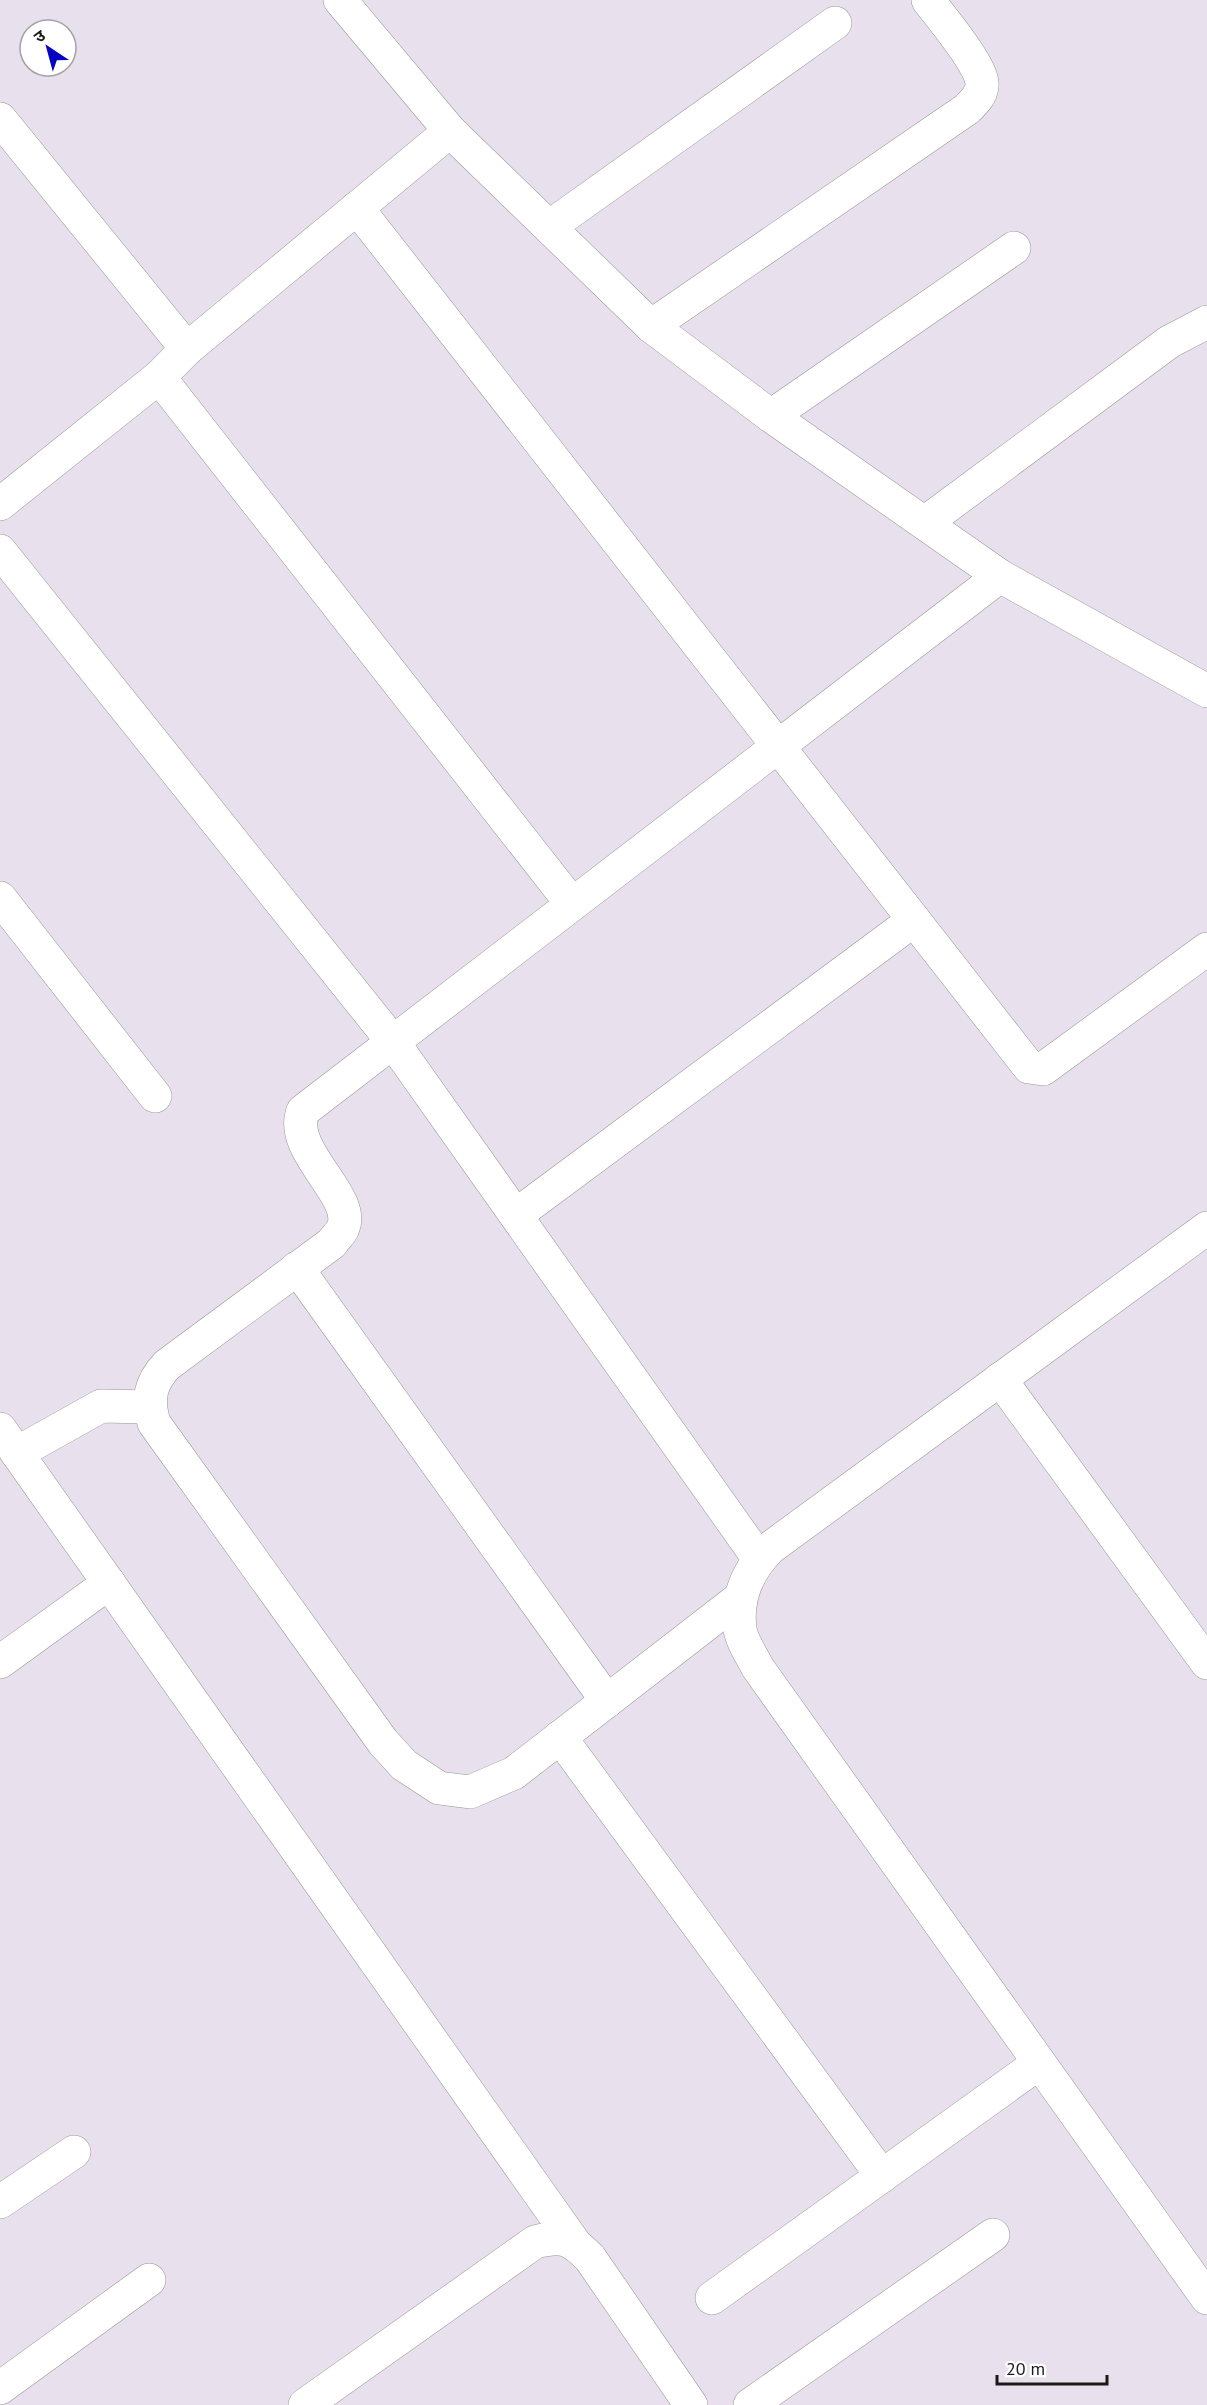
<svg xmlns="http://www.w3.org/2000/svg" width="1207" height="2405" viewBox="0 0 1207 2405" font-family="'PT Sans','Noto Sans Devanagari',sans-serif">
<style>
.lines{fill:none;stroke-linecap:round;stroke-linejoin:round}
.minor-casing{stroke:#979797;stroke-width:34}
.minor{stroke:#fff;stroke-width:33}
</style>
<rect width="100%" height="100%" fill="#e8e0ec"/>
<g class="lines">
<!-- minor casing -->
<g class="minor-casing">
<g id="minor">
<path d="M340,0L450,131L651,326L771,416L1000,576L1207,691"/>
<path d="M0,119L187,349"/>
<path d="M357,208L1029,1067L1043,1069L1207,949"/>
<path d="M549,227L835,23"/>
<path d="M651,326L967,109C974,102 981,96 982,86C985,69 940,16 928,0"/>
<path d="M159,377L572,904"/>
<path d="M771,416L1014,248"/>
<path d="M0,504L159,377L187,349L450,131"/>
<path d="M926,522L1169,342L1207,322"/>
<path d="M0,551L393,1042L759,1559"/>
<path d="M0,898L155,1096"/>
<path d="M516,1215L914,920"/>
<path d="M1207,1228L770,1548C748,1570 736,1597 740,1629C742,1642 752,1656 758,1668L1207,2298"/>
<path d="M297,1268L607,1701"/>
<path d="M1000,1379L1207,1663"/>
<path d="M0,1429L573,2241"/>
<path d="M17,1453L101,1406L149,1407"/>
<path d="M740,1598L514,1773L470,1792L439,1788L404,1765L383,1742L154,1423C147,1399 150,1383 167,1365L332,1243C335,1238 341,1233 343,1228C357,1196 287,1151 303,1111L1000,576"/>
<path d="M0,1662L109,1583"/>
<path d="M560,1737L882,2176"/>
<path d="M0,2202L74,2152"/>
<path d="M712,2298L1039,2063"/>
<path d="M0,2388L149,2280"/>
<path d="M305,2405L535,2242C563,2235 570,2238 590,2258L691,2405"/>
<path d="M750,2405L993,2235"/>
</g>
</g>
<!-- minor -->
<use href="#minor" class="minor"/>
</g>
<!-- north arrow -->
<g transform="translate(48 48) rotate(324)"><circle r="28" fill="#ffffff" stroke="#a3a3a3" stroke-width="1.5"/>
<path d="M0-4.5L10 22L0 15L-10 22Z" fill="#0504c1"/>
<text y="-9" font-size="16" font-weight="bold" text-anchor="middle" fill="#1a1a1a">उ</text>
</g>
<!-- scale -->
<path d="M997 2375v9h110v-9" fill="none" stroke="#1a1a1a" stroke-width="3"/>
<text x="1006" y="2375" font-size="18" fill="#1a1a1a" stroke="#ffffff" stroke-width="4.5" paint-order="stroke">20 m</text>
</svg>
